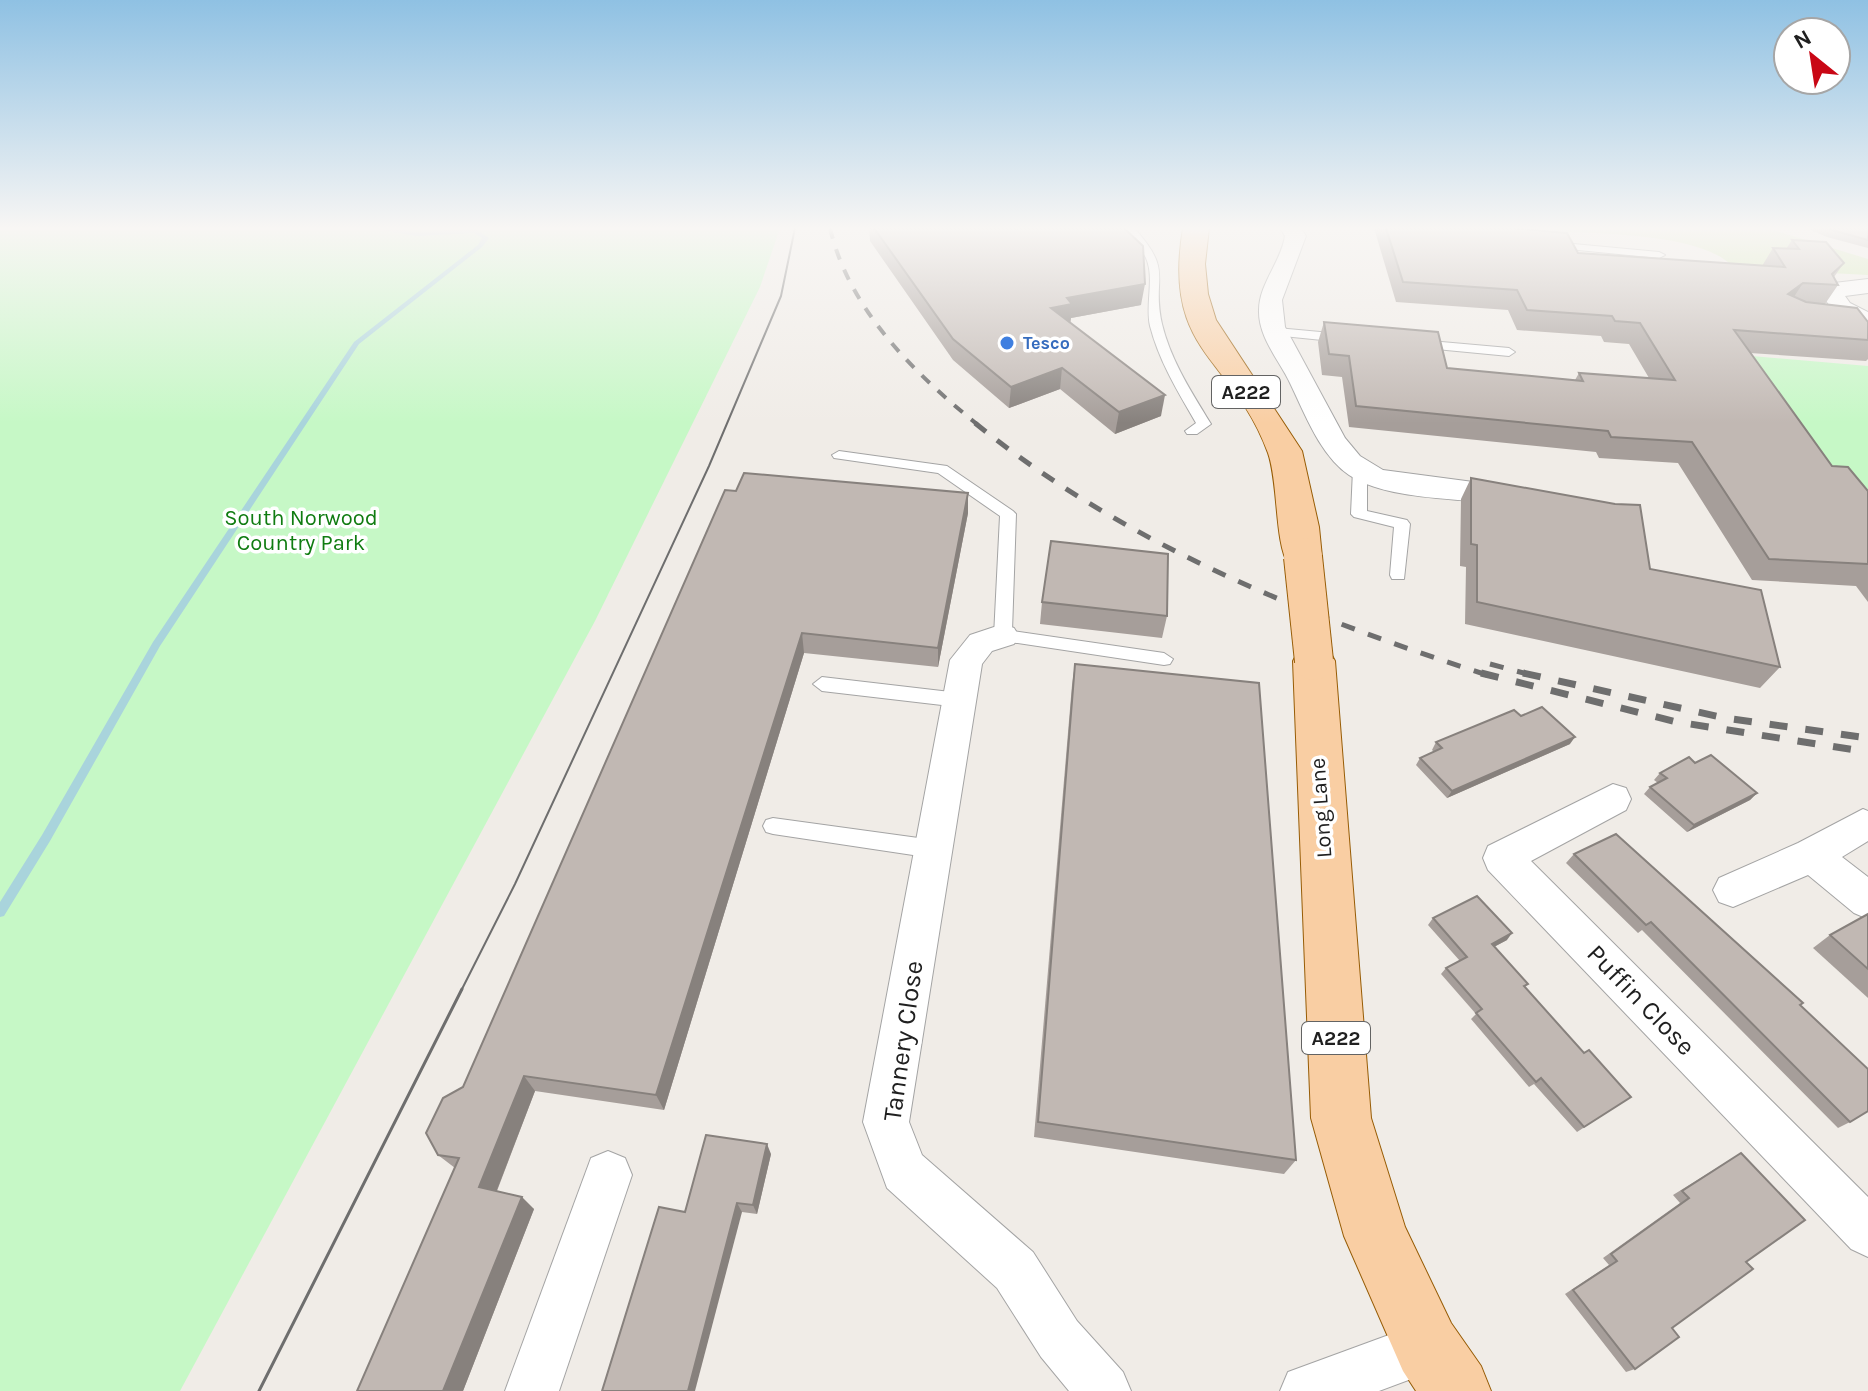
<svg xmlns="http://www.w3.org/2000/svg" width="1868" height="1391" viewBox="0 0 1868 1391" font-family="Karla,sans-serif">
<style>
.grass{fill:#cfe8af}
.park{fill:#c6f8c6}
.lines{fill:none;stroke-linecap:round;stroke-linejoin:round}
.stream{fill:#a9d4dc;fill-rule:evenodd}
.lane-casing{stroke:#a4a4a4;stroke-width:2}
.street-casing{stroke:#a4a4a4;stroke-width:2}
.primary-casing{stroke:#975c05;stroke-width:2}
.lane{fill:#fff;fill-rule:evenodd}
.street{fill:#fff;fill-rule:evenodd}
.primary{fill:#f9cea3;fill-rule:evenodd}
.tram-far1{stroke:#6e6e6e;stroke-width:2}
.tram{stroke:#6e6e6e;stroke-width:3}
.rail-far2{stroke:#6e6e6e;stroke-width:4;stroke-dasharray:11 11;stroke-linecap:butt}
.rail-far1{stroke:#6e6e6e;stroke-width:5;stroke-dasharray:14 14;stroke-linecap:butt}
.rail{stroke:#6e6e6e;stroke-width:7;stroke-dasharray:18 18;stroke-linecap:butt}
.primary-bridge-casing{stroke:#975c05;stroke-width:40;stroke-linecap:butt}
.primary-bridge{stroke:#f9cea3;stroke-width:38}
.wall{fill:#a69e9a}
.shaded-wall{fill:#87817d}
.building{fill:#c1b8b3;stroke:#87817d;stroke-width:2}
.shop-dot{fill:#3f7fe0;stroke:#fff;stroke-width:3}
.labels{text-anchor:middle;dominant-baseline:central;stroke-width:7;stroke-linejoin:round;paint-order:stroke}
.far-shop-label{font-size:18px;font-weight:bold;fill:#366cbe;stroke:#fff;text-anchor:start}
.shield{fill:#fff;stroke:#636363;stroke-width:2}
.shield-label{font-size:20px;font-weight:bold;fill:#202020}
.park-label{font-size:22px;fill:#107c11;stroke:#fff}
.street-label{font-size:22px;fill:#202020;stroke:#fff}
.near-street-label{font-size:26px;fill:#202020;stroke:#fff}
</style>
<rect width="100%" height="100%" fill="#f0ece7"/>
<!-- grass -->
<path class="grass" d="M1553,228H1767L1868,259V275L1734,268C1705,233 1599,234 1555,231Z"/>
<!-- park -->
<g class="park">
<path d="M0,228H780L760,287L595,621L180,1391H0Z"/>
<path d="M1729,354L1868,366V522Z"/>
</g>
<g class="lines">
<!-- stream -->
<path class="stream" d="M370,228H387L417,232L475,229L489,238L482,247L359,344L160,646L50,841L4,916L0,917V902L42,835L153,642L354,342L478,245L482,238L474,233L417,236Z"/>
<!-- lane casing -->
<g class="lane-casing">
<g id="lane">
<path d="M1123,228H1134C1175,273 1151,276 1162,324C1171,361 1192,393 1211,424L1197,434H1187L1185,431L1196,423C1178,392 1159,361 1150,326C1145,304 1155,278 1146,258C1140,246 1130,238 1123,228Z"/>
<path d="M1552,242L1659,252L1665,255L1659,258L1548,247V243Z"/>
<path d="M1277,328L1342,334L1348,338L1342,342L1273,335V329Z"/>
<path d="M1419,340L1509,348L1515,352L1509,356L1415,347V341Z"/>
<path d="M839,451L947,466L1013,511L1016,514L1012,631L1164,653L1173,659L1170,664L1164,665L997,640L994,636L1000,516L938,473L834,458L832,455Z"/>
<path d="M1360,466L1367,470V511L1407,520L1410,524L1404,579H1392L1390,575L1394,527L1354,517L1351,514L1353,470Z"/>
<path d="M822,677L959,693L965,695L968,700L965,705L959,707L822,691L813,684Z"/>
<path d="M773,818L933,840L940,843L943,849L940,855L933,858L773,834L766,832L763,826L766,820Z"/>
</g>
</g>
<!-- street casing -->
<g class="street-casing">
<g id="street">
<path d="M1280,228H1301L1306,236L1282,300L1285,327L1345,438L1360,456L1383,470L1511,487L1521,490L1525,496L1521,502L1511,505C1465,498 1387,501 1349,475C1320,455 1305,414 1290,383C1279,360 1258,337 1259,310C1259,284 1281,262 1285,236Z"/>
<path d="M1868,279V293L1845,296L1850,303L1868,312V328L1834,313L1822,294L1834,283Z"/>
<path d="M1003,624L1014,628L1019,636L1014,644L992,651L982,664L909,1122L922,1155L1033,1252L1077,1321L1123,1372L1131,1391H1069L1041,1357L997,1288L887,1188L863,1122L950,660L970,635Z"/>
<path d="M1613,784L1626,788L1631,799L1626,810L1531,861L1868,1197V1257L1851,1249L1488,870L1483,858L1488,846Z"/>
<path d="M1863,809L1868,811V841L1842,857L1868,877V919L1854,913L1808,875L1733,907L1719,902L1713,890L1719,878L1798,843Z"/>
<path d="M608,1151L625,1158L632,1175L559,1391H505L591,1158Z"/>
<path d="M1427,1321L1446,1328L1453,1347L1446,1366L1379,1391H1280L1288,1372Z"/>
</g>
</g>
<!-- primary casing -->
<g class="primary-casing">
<g id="primary">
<path d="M1183,228H1209L1205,264L1208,294L1216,320L1302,451L1319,527L1322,557L1317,566L1303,570L1289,566C1274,542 1279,485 1268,453C1233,356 1162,355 1183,228Z"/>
<path d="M1314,645L1329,650L1335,661L1371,1118L1405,1227L1451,1323L1481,1366L1491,1391H1416L1403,1371L1344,1236L1311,1118L1293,661L1299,650Z"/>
</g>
</g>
<!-- lane -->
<use href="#lane" class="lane"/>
<!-- street -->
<use href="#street" class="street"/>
<!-- primary -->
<use href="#primary" class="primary"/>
<!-- tram-far1 -->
<path class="tram-far1" d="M461,991L515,884L709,466L781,296L795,228"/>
<!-- tram -->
<path class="tram" d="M259,1391L462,989"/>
<!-- rail-far2 -->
<path class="rail-far2" d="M830,228C849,310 915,374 978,425"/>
<!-- rail-far1 -->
<g class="rail-far1">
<path d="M975,423C1124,544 1307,617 1487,675"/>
<path d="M1490,664L1531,675"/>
</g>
<!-- rail -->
<g class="rail">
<path d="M1481,673L1677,722L1868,752"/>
<path d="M1523,673L1725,718L1868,738"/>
</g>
<!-- primary-bridge casing -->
<g class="primary-bridge-casing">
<path id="primary-bridge" d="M1303,557L1314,661"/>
</g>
<!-- primary-bridge -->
<use href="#primary-bridge" class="primary-bridge"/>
</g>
<!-- wall -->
<g class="wall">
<path d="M869,228H1124L1141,305L1071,318L1070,323L1161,416L1115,434L1060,389L1009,408L953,360L870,241Z"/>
<path d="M1374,228H1510L1578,253L1762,266L1773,248L1786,249L1792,240L1844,263L1834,277L1838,285L1825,304L1868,340V359L1866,361L1750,353L1832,466L1868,491V602L1856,586L1752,580L1678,463L1599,458L1596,452L1349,427L1342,377L1322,375L1318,342L1324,322L1447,368L1575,380L1579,373L1649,378L1629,344L1604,342L1601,336L1517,330L1508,310L1396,302Z"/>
<path d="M1806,228H1868V248L1827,237Z"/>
<path d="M1471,478L1650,569L1780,667L1760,688L1465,624L1466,567L1460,566L1461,499Z"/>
<path d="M725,490L968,513L938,667L804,653L664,1110L535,1091L497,1191L534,1209L463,1391L455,1168L438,1155L463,1087Z"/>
<path d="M1042,602L1167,616L1162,638L1040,624Z"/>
<path d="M1075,664L1296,1160L1284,1174L1034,1137L1072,685Z"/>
<path d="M1521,716L1570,744L1447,798L1416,765L1420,758L1434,752L1432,750L1436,742Z"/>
<path d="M1695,763L1757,793L1750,800L1687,832L1644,794L1650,787L1658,783L1654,780L1660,773Z"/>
<path d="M1574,854L1800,1005L1850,1122L1838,1128L1642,930L1638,933L1566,863Z"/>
<path d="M1868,914V998L1813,948L1830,935Z"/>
<path d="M1433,918L1507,940L1494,947L1525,988L1584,1053L1631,1097L1577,1132L1534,1084L1529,1087L1471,1019L1476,1014L1441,974L1446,968L1460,961L1428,925Z"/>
<path d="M1741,1153L1746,1262L1672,1328L1635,1369L1626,1372L1565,1294L1609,1265L1603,1258L1680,1203L1673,1195Z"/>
<path d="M771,1154L757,1214L742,1212H685Z"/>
</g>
<!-- shaded-wall -->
<g class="shaded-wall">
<path d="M1803,283L1790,303L1788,294Z"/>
<path d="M1145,284L1141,305L1071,318L1070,325L1051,308L1067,298Z"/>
<path d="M1062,368L1060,389L1009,408L1011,387Z"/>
<path d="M1165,395L1161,416L1115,434L1119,412Z"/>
<path d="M968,493V513L938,667V648Z"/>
<path d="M802,633L804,653L664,1110L656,1095Z"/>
<path d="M1575,737L1570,744L1447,798L1452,791Z"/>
<path d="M1757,793L1750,800L1687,832L1694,825Z"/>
<path d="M1512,933L1507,940L1486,951L1492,944Z"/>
<path d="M524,1076L535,1091L493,1200L479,1187Z"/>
<path d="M767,1144L771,1154L757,1214L753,1205Z"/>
<path d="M522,1197L534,1209L463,1391H443Z"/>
<path d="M737,1203L742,1212L695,1391H688Z"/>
</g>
<!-- building -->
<g class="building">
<path d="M874,228H1124L1143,246L1145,284L1067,298L1072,304L1051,308L1165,395L1119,412L1062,368L1011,387L953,339Z"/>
<path d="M1386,228H1510L1567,233L1578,253L1785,267L1773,248L1799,249L1792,240L1826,242L1844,263L1832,274L1838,285L1803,283L1788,294L1806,302L1857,308L1868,322V340L1734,330L1832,466L1848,467L1868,491V564L1769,559L1692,442L1611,437L1608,431L1356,406L1349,356L1329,354L1324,322L1438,332L1447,368L1583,381L1579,373L1675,380L1640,323L1615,321L1612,316L1527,310L1517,290L1403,282Z"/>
<path d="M1827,228H1868V240L1832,230Z"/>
<path d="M744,473L968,493L938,648L802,633L656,1095L524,1076L479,1187L522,1197L443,1391H357L459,1158L438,1155L426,1133L443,1098L463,1087L725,490L736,491Z"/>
<path d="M1471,478L1615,504L1640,505L1650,569L1761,590L1780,667L1477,602V545L1471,544Z"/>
<path d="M1051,541L1168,554L1167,616L1042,602Z"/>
<path d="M1075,664L1259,683L1296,1160L1038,1122Z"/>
<path d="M1542,707L1575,737L1452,791L1420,758L1442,748L1436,742L1514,710L1521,716Z"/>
<path d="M1711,755L1757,793L1694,825L1650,787L1667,778L1660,773L1689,757L1695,763Z"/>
<path d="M1616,834L1803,1003L1800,1005L1868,1069V1111L1850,1122L1651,922L1646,925L1574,854Z"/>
<path d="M1477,896L1512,933L1492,944L1528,984L1524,986L1584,1053L1589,1050L1631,1097L1584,1127L1541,1078L1536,1082L1476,1013L1482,1009L1446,968L1467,957L1433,918Z"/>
<path d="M1868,914V969L1830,935Z"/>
<path d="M706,1135L767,1144L753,1205L737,1203L688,1391H602L659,1207L685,1212Z"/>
<path d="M1741,1153L1805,1220L1746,1262L1753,1269L1672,1328L1679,1337L1635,1369L1573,1290L1617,1261L1611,1254L1689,1198L1682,1191Z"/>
</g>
<!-- sky -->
<linearGradient id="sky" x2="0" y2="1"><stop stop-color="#8fc1e3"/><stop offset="0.54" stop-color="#f8f6f4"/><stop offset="1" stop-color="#f8f6f4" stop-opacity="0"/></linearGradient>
<rect width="1868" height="423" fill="url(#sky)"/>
<!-- markers -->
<circle class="shop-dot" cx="1007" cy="343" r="8"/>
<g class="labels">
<!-- far-shop labels -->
<g class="far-shop-label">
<text x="1023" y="343">Tesco</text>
</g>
<!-- shield labels -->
<g class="shield">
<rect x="1212" y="376" width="68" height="32" rx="6"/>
<rect x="1302" y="1022" width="68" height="32" rx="6"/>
</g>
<g class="shield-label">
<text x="1246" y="392">A222</text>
<text x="1336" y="1038">A222</text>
</g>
<!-- park labels -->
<g class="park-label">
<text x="301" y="518">South Norwood<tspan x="301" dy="25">Country Park</tspan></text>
</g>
<!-- street labels -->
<g class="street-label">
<text transform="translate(1321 808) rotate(-94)">Long Lane</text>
</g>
<!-- near-street labels -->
<g class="near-street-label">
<text transform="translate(1641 1000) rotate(46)">Puffin Close</text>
<text transform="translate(903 1041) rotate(-82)">Tannery Close</text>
</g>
</g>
<!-- north arrow -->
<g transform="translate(1812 56) rotate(330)"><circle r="38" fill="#ffffff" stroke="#a6a6a6" stroke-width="2"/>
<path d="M0-6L14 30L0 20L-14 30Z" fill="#c90715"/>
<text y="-12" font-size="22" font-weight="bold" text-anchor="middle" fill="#202020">N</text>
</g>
</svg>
